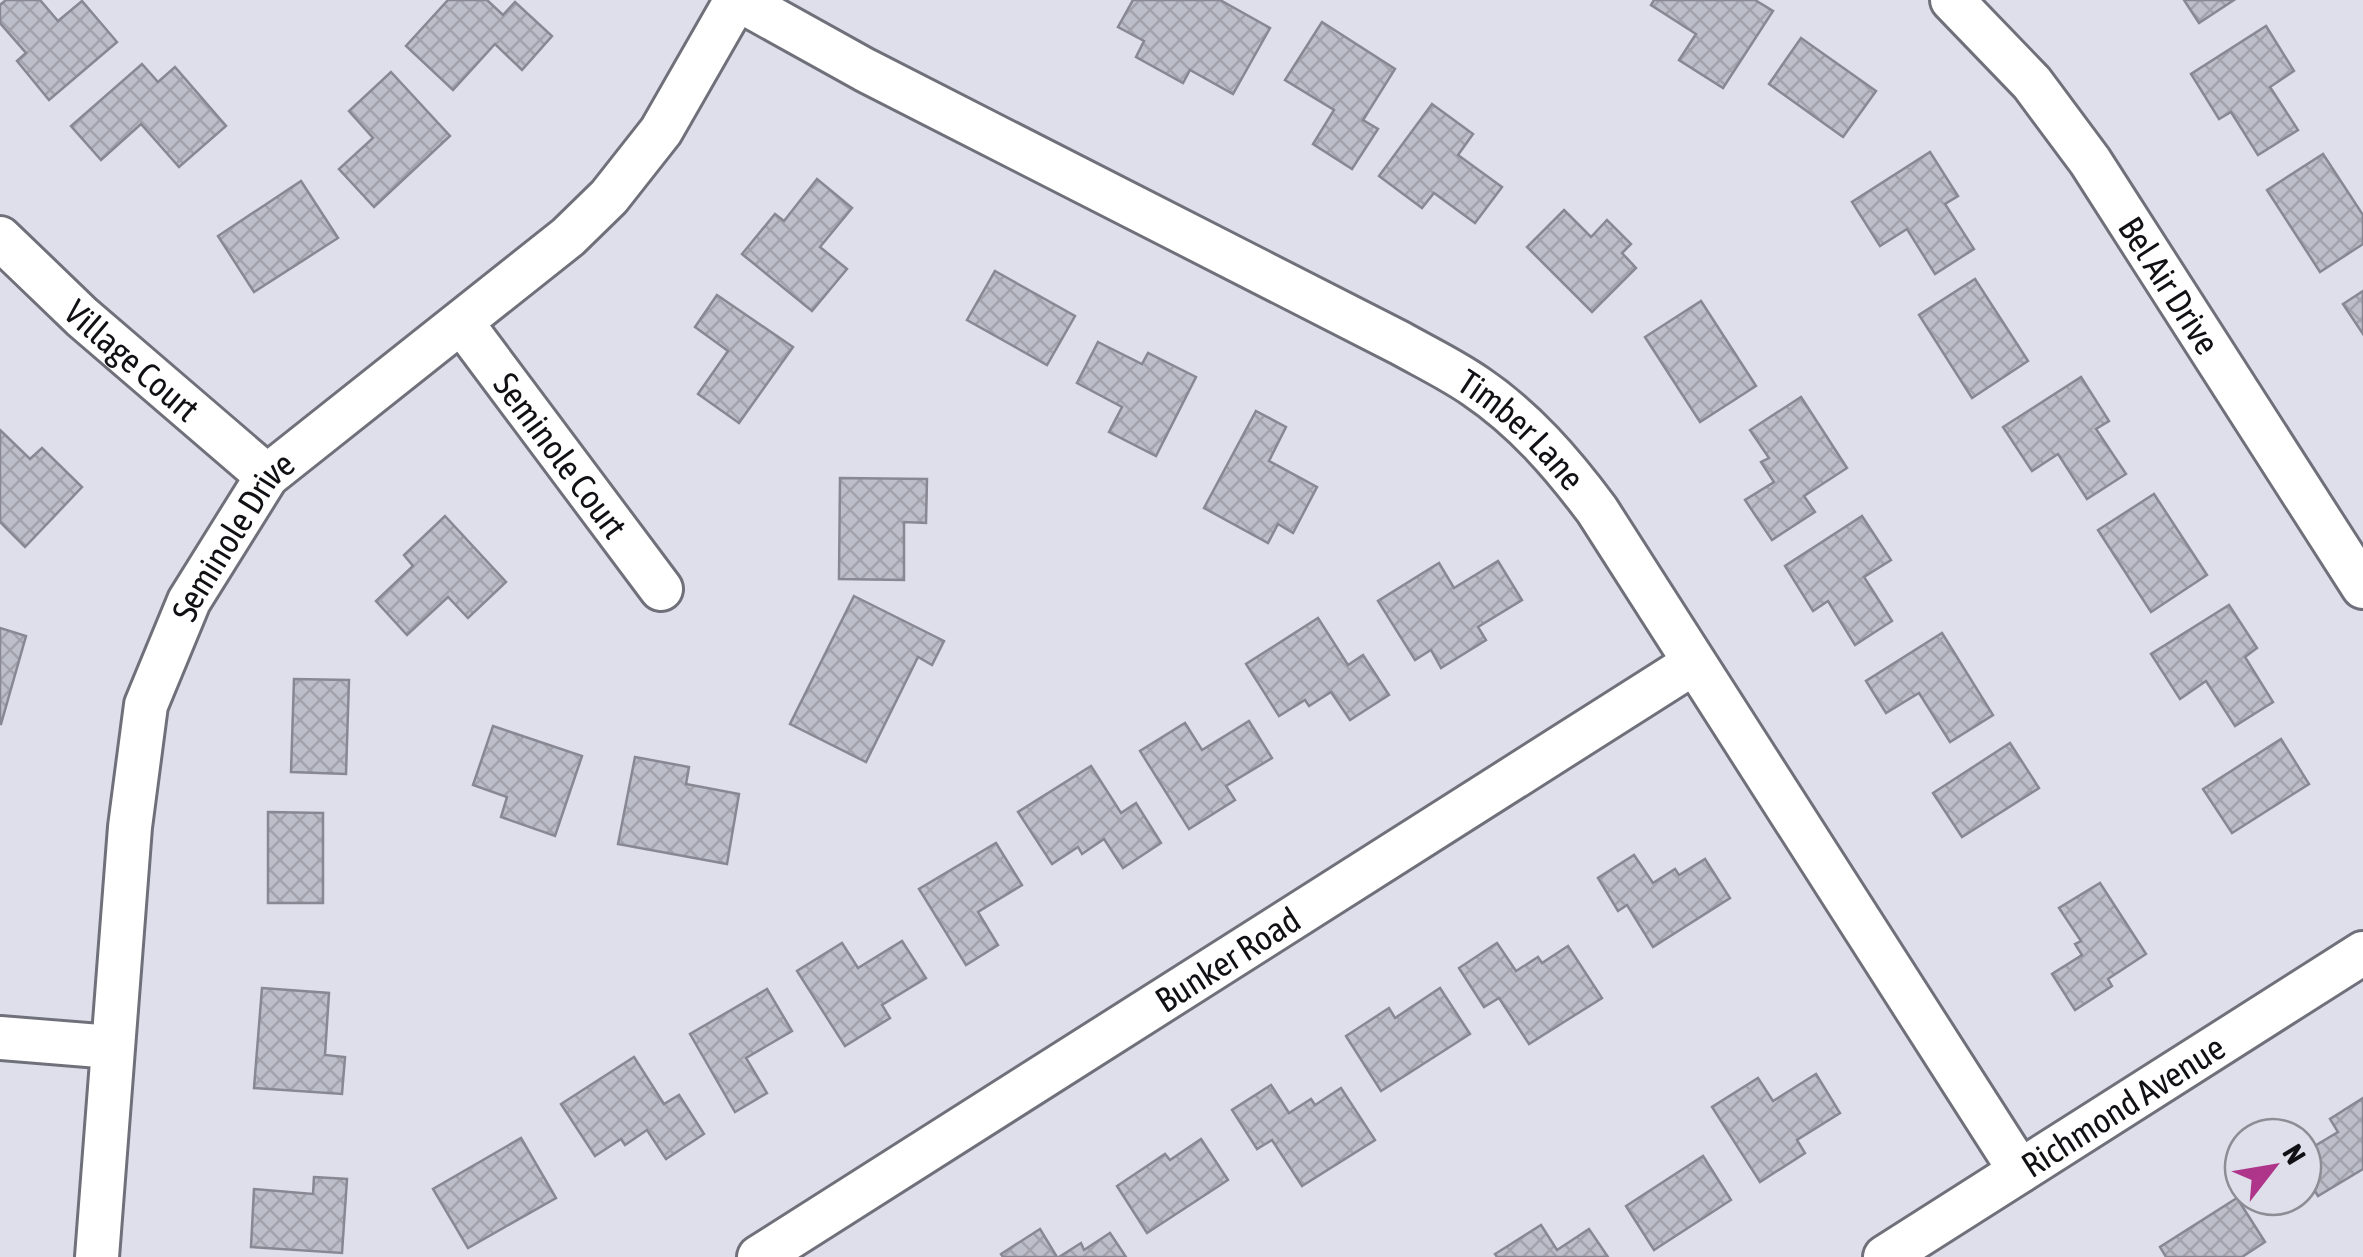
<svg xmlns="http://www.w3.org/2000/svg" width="2363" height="1257" viewBox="0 0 2363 1257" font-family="'Asap Condensed',sans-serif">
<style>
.building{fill:url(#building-cross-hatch);stroke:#878893;stroke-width:2.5}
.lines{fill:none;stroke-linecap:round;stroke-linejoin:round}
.street-casing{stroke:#6f707a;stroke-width:48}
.street{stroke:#fff;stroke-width:42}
.labels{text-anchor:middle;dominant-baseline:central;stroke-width:10;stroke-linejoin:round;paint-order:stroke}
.street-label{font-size:35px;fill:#111115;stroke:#dfdfeb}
</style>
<defs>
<pattern id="building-cross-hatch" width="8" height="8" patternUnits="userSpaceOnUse" patternTransform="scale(2.5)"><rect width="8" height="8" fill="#bcbec9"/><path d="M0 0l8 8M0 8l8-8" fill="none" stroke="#a1a2ac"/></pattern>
</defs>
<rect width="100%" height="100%" fill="#dfdfeb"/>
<!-- building -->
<g class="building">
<path d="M6,0H40L58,21L82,1L117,42L49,100L17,61L26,53L0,23V5Z"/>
<path d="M448,0H487L503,15L515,2L552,36L522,70L495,44L453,90L406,46Z"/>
<path d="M1133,0H1220L1270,28L1233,94L1190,70L1183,83L1136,57L1144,41L1118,27Z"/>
<path d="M1654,0H1755L1773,11L1723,88L1679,60L1696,34L1651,5Z"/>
<path d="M2184,0H2234L2199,23Z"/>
<path d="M1322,22L1395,69L1363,120L1378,129L1352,169L1313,144L1334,110L1285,80Z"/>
<path d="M2266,26L2294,71L2270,87L2298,130L2258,155L2231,112L2219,119L2191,74Z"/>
<path d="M1801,38L1876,91L1843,137L1769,84Z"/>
<path d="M142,64L158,82L175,67L226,126L179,167L141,124L101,160L71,126Z"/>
<path d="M391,72L450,136L374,207L339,169L373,138L349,111Z"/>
<path d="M1432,104L1473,134L1458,155L1502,187L1475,223L1434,193L1422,208L1379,176Z"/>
<path d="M1930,152L1958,196L1945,204L1974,249L1935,274L1907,229L1880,246L1852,202Z"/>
<path d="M2323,154L2363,215V244L2320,272L2267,190Z"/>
<path d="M817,179L852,208L820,247L847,269L812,311L742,254L775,214L784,221Z"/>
<path d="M301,181L338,238L254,292L218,236Z"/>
<path d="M1564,210L1591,237L1607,220L1631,244L1622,253L1636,268L1592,312L1527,247Z"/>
<path d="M995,271L1075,316L1047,365L967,320Z"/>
<path d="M1975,279L2028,361L1972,398L1919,315Z"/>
<path d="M2363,291V334L2343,304Z"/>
<path d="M717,295L793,347L739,423L698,394L728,351L695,327Z"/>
<path d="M1701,301L1756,386L1700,422L1645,337Z"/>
<path d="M1098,342L1142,364L1148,353L1196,377L1156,456L1109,432L1122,407L1077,383Z"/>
<path d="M2081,377L2109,421L2096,429L2126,474L2087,499L2058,454L2032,471L2003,427Z"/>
<path d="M1801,397L1847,468L1804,496L1815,512L1772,540L1745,500L1774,482L1761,462L1769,458L1750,430Z"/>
<path d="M1256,411L1286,427L1269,461L1317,487L1293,533L1278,524L1268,543L1204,508Z"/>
<path d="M0,430L30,459L42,448L82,487L25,547L0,522Z"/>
<path d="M840,478L927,479L926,523L904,522V580L839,579Z"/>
<path d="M2154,494L2207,575L2151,612L2098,530Z"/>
<path d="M445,516L506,582L468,618L448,597L407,635L376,601L413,566L404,555Z"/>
<path d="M1862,516L1891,560L1864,577L1892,621L1855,645L1828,601L1813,611L1785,566Z"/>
<path d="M1498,561L1522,600L1478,627L1486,640L1441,668L1431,650L1415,660L1378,601L1439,563L1454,588Z"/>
<path d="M854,596L944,641L932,665L918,657L866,762L790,724Z"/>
<path d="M2229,605L2257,648L2245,657L2273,702L2235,726L2206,681L2180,699L2151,654Z"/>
<path d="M1318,618L1348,665L1363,655L1389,695L1350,720L1331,692L1309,706L1305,700L1279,716L1246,664Z"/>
<path d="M0,628L26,636L1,724H0Z"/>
<path d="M1942,633L1993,715L1950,742L1919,693L1886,713L1866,681Z"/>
<path d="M294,679L349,680L346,774L291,772Z"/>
<path d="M1249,721L1272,758L1226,786L1235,800L1189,829L1140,751L1185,723L1202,750Z"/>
<path d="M493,726L582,756L555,836L501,817L507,797L473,785Z"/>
<path d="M2281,739L2309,784L2232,833L2203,789Z"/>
<path d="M2010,743L2039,788L1962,837L1933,793Z"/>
<path d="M635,757L689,767L686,784L739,794L727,864L618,844Z"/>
<path d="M1091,766L1121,813L1136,803L1161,843L1123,868L1104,839L1082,854L1078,847L1052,864L1018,812Z"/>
<path d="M268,812L323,813V903H268Z"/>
<path d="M996,843L1022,885L978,912L998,945L966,965L919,889Z"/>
<path d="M1634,855L1653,883L1675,869L1679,875L1705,859L1730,898L1653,947L1627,905L1618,911L1598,878Z"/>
<path d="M2100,883L2146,954L2108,979L2112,986L2075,1010L2052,974L2082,955L2075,944L2081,941L2059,908Z"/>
<path d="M902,941L926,978L882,1005L890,1018L845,1046L797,971L842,943L858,968Z"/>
<path d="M1497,943L1516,971L1538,957L1542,963L1568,946L1602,998L1529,1044L1499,998L1484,1007L1459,968Z"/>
<path d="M262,988L329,993L325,1055L345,1057L342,1094L254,1088Z"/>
<path d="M1440,988L1470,1034L1381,1091L1346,1036L1389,1008L1395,1018Z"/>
<path d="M767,989L792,1031L746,1058L767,1093L735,1112L690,1034Z"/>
<path d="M634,1057L664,1104L679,1095L704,1134L666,1159L647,1130L625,1145L621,1139L595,1156L561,1104Z"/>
<path d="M1816,1074L1840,1113L1797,1140L1805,1153L1760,1182L1712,1107L1758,1078L1773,1101Z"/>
<path d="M1271,1085L1289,1113L1311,1099L1315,1105L1341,1088L1375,1140L1302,1186L1272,1140L1257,1149L1232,1110Z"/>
<path d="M2363,1098V1169L2318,1196L2303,1172V1153L2338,1132L2330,1119Z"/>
<path d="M521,1138L556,1198L468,1248L433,1189Z"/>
<path d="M1201,1139L1228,1180L1147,1233L1117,1186L1165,1154L1170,1160Z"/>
<path d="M1703,1156L1731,1200L1654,1250L1626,1206Z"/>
<path d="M314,1177L347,1179L342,1253L251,1247L254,1189L313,1194Z"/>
<path d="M2237,1198L2265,1242L2242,1257H2166L2160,1247Z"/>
<path d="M1541,1225L1557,1250L1589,1229L1608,1257H1497L1495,1254Z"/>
<path d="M1040,1229L1057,1257H1003L1001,1254Z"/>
<path d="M1110,1233L1126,1257H1059L1081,1243L1084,1250Z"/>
</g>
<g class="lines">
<!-- street casing -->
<g class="street-casing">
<g id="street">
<path id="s1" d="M739,0L865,70L1400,343C1425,357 1452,370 1475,386C1524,419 1562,463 1597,510L2020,1171"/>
<path id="s2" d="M1952,0L2032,83L2090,161L2363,587"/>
<path id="s3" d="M0,238L82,317L267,476"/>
<path id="s4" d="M462,323L661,589"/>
<path d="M0,1038L112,1047"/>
<path id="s5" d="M97,1257L130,827L146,705L189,601L267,476L568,237L609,197L661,131L736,0"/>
<path id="s6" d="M759,1257L1694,663"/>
<path id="s7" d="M1885,1257L2363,953"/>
</g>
</g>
<!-- street -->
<use href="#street" class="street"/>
</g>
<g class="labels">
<!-- street labels -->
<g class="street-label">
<text stroke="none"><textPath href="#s2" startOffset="360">Bel Air Drive</textPath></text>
<text stroke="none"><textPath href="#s3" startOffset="180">Village Court</textPath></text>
<text stroke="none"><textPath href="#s1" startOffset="895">Timber Lane</textPath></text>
<text stroke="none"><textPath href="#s4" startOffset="165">Seminole Court</textPath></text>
<text stroke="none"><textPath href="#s5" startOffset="745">Seminole Drive</textPath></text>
<text stroke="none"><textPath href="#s6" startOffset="555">Bunker Road</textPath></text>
<text stroke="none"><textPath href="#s7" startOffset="282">Richmond Avenue</textPath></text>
</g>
</g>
<!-- north arrow -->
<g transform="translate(2273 1167) rotate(59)"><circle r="48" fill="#dfdfeb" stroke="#8d8d95" stroke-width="2.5"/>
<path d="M0-8L18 38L0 25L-18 38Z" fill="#ae3589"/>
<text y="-15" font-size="28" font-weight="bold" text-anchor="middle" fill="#111115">N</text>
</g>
</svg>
